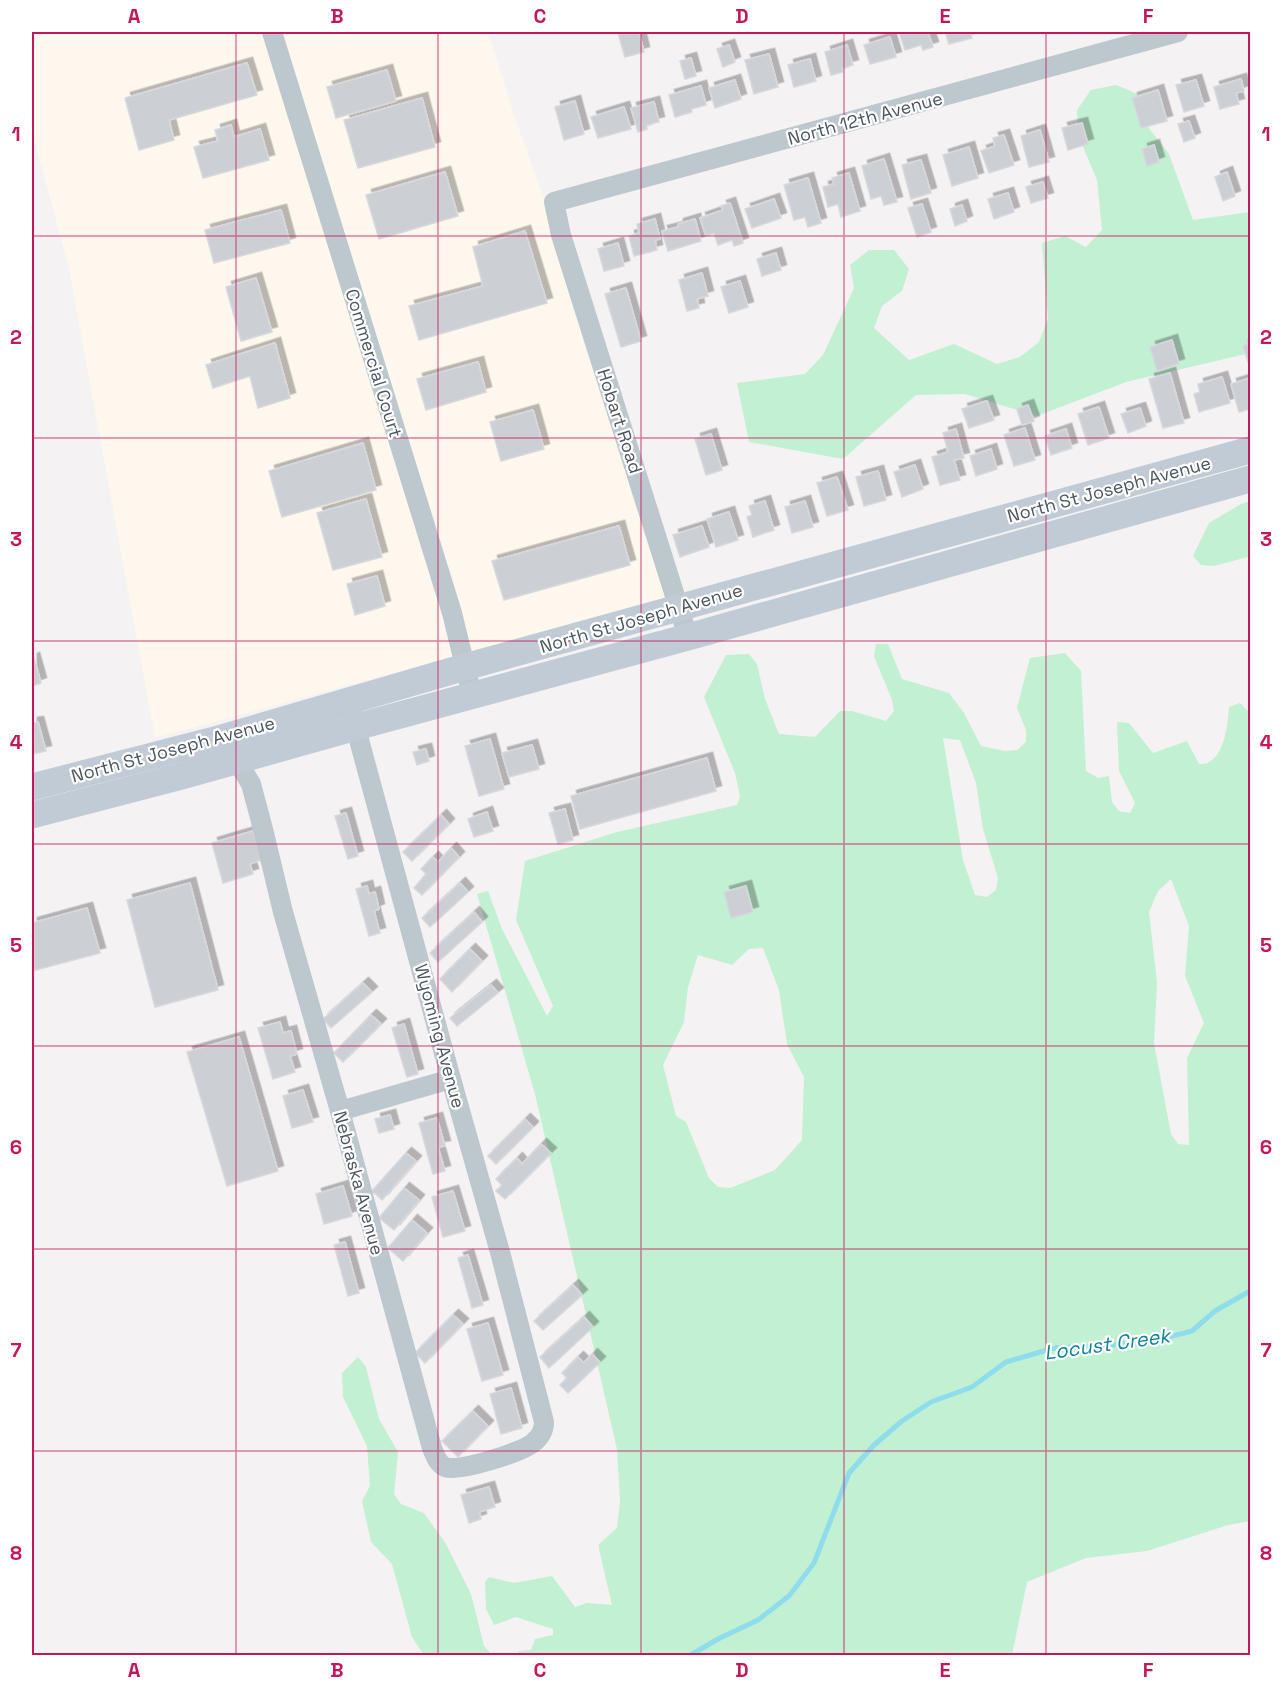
<svg xmlns="http://www.w3.org/2000/svg" width="1282" height="1687" viewBox="0 0 1282 1687" font-family="'Space Grotesk',sans-serif">
<style>
.commercial{fill:#fdf7ed}
.green{fill:#c2f0d2;fill-rule:evenodd}
.lines{fill:none;stroke-linecap:round;stroke-linejoin:round}
.stream{stroke:#8fddec;stroke-width:5}
.building{fill:#cccfd4;stroke:#d6d8dd;stroke-width:1.5;filter:url(#shadow)}
.minor{stroke:#bdc7ce;stroke-width:20}
.secondary{stroke:#c0cbd5;stroke-width:27}
.grid{fill:none;stroke:#c2185b;stroke-width:1.5;stroke-opacity:0.55}
.labels{text-anchor:middle;dominant-baseline:central;stroke-width:4.5;stroke-linejoin:round;paint-order:stroke}
.street-label{font-size:18px;fill:#49565f;stroke:#fff}
.water-label{font-size:20px;font-style:italic;fill:#0e8097;stroke:#fff}
.neatline{fill:none;stroke:#c2185b;stroke-width:2}
.grid-label{font-size:20px;text-anchor:middle;font-weight:bold;fill:#c2185b}
</style>
<defs>
<filter id="shadow"><feDropShadow dx="5.5" dy="-5.5" stdDeviation="0" flood-color="#0004"/></filter>
</defs>
<rect width="100%" height="100%" fill="#f4f2f2"/>
<!-- commercial -->
<path class="commercial" d="M32,32H488L515,118L685,593L155,738L69,269L32,131Z"/>
<!-- green -->
<g class="green">
<path d="M1116,85L1138,94L1141,118L1169,154L1193,220L1250,212V353L1126,382L1037,416L965,394L916,395L843,459L749,442L737,383L805,374L823,355L854,288L850,265L869,250H894L909,269L902,291L882,306L874,328L909,360L954,344L997,364L1020,357L1039,342L1048,319L1042,243L1065,236L1086,247L1102,230L1097,180L1078,135L1077,110L1091,90Z"/>
<path d="M1250,501V558L1248,557L1214,566L1201,565L1193,556L1209,523L1241,504Z"/>
<path d="M876,644H888L902,679L949,693L964,713L981,746L1005,751L1017,750L1026,742V730L1017,708L1030,658L1065,653L1081,671L1086,771L1098,778L1109,776L1112,802L1119,811L1130,813L1135,803L1119,771L1117,722L1129,723L1153,753L1187,741L1199,764C1203,764 1206,764 1209,762C1225,754 1228,722 1229,707L1240,703L1249,712L1250,718V1521L1228,1525L1147,1551L1086,1558L1027,1582L1012,1655H516L519,1651L531,1650L535,1639L553,1635V1629L516,1617L494,1625L486,1609L485,1582L489,1577L514,1583L552,1576L575,1607L587,1603L612,1605L599,1549V1544L617,1528L620,1501L617,1449L535,1094L477,894L488,891L502,929L547,1016L553,1006L516,920L525,861L617,832L737,805L740,796L735,773L704,697L726,655L749,654L757,664L765,699L779,734L815,737L840,711H852L886,721L894,711L892,700L874,656ZM943,738L960,740L976,783L983,829L998,878L996,890L987,897L975,895L963,860ZM1171,879L1189,926L1185,976L1204,1023L1187,1058L1189,1145L1178,1144L1171,1134L1154,1043L1157,983L1149,912L1158,891ZM763,948L779,990L787,1044L804,1077L802,1140L775,1170L730,1188L718,1187L709,1178L686,1122L676,1116L663,1065L684,1022L688,987L698,955L732,965L749,949Z"/>
<path d="M358,1357L366,1367L379,1419L398,1452L394,1494L401,1504L424,1513L446,1544L471,1594L484,1646L492,1655H424L412,1637L392,1564L371,1542L362,1501L370,1486L367,1446L343,1397L342,1373Z"/>
</g>
<g class="lines">
<!-- stream -->
<path class="stream" d="M689,1656L718,1639L758,1620L789,1596L814,1563L849,1473L874,1445L902,1421L931,1402L972,1387L1006,1362L1054,1348L1111,1345L1157,1340L1192,1331L1215,1311L1250,1291"/>
</g>
<!-- building -->
<g class="building">
<path d="M625,32H639L644,52L625,57L618,33Z"/>
<path d="M899,32H928L933,47L923,50L921,45L905,50Z"/>
<path d="M945,32H970L972,38L949,44Z"/>
<path d="M890,37L896,57L870,64L864,45Z"/>
<path d="M729,45L735,62L723,67L717,49Z"/>
<path d="M847,45L853,65L842,68L843,72L831,75L825,52Z"/>
<path d="M769,54L778,87L754,94L745,60Z"/>
<path d="M691,58L696,76L685,79L680,61Z"/>
<path d="M810,59L816,81L794,87L788,65Z"/>
<path d="M247,63L257,95L169,120L174,140L139,150L125,98Z"/>
<path d="M387,70L396,101L336,118L327,87Z"/>
<path d="M1241,79L1244,91L1236,93L1239,104L1220,109L1214,87Z"/>
<path d="M735,80L741,99L715,108L709,88Z"/>
<path d="M1196,80L1204,106L1184,112L1176,85Z"/>
<path d="M701,86L706,105L691,109L692,112L675,117L669,95Z"/>
<path d="M1158,90L1167,121L1141,128L1132,98Z"/>
<path d="M422,98L435,147L358,168L344,120Z"/>
<path d="M575,101L584,134L564,140L555,107Z"/>
<path d="M654,102L659,122L646,125L647,129L638,132L631,108Z"/>
<path d="M624,107L631,129L598,138L591,117Z"/>
<path d="M1189,121L1195,138L1184,142L1178,124Z"/>
<path d="M1082,123L1088,144L1068,150L1062,128Z"/>
<path d="M231,125L234,137L260,129L269,160L203,178L194,147L218,141L215,130Z"/>
<path d="M1040,130L1049,162L1029,167L1021,136Z"/>
<path d="M1004,135L1014,165L989,173L981,151L995,146L993,138Z"/>
<path d="M1154,145L1159,162L1147,166L1142,149Z"/>
<path d="M969,147L978,178L952,186L943,155Z"/>
<path d="M884,159L897,202L884,205L881,196L871,199L862,166Z"/>
<path d="M921,160L931,193L911,199L902,165Z"/>
<path d="M445,172L458,216L379,239L366,195Z"/>
<path d="M1227,172L1235,196L1223,201L1215,177Z"/>
<path d="M849,173L860,211L841,217L838,204L828,207L823,187L834,184L832,178Z"/>
<path d="M808,178L821,223L808,227L805,217L794,220L784,185Z"/>
<path d="M1043,182L1048,198L1031,203L1026,187Z"/>
<path d="M1008,193L1014,212L994,219L988,199Z"/>
<path d="M774,199L781,218L752,228L745,209Z"/>
<path d="M730,203L743,243L734,246L732,240L718,245L714,233L706,236L700,218L723,210L721,206Z"/>
<path d="M922,204L931,232L917,237L908,208Z"/>
<path d="M962,205L967,221L955,226L950,209Z"/>
<path d="M281,210L290,243L214,263L205,230Z"/>
<path d="M655,219L660,239L655,240L657,250L634,256L629,236L639,233L637,224Z"/>
<path d="M695,219L701,241L668,251L662,231L678,227V224Z"/>
<path d="M525,231L547,303L419,340L409,306L483,286L473,247Z"/>
<path d="M618,243L624,266L604,271L598,249Z"/>
<path d="M776,253L781,270L762,276L757,259Z"/>
<path d="M702,273L708,296L697,299L699,308L687,311L679,280Z"/>
<path d="M256,278L272,332L241,341L226,287Z"/>
<path d="M740,281L748,307L729,313L721,287Z"/>
<path d="M626,288L641,341L621,347L605,294Z"/>
<path d="M1172,340L1179,364L1157,371L1150,347Z"/>
<path d="M275,343L290,398L258,408L250,376L213,388L206,365Z"/>
<path d="M1250,343V361L1248,362L1243,346Z"/>
<path d="M478,362L486,392L426,410L417,379Z"/>
<path d="M1170,373L1184,423L1163,428L1149,379Z"/>
<path d="M1222,377L1230,403L1199,412L1194,394L1200,392L1198,384Z"/>
<path d="M1250,378V409L1239,412L1231,384Z"/>
<path d="M987,401L994,420L969,428L962,409Z"/>
<path d="M1028,405L1034,421L1022,425L1017,409Z"/>
<path d="M1099,407L1109,438L1088,445L1078,414Z"/>
<path d="M1140,408L1146,426L1128,433L1121,414Z"/>
<path d="M533,410L544,449L501,461L490,422Z"/>
<path d="M1025,428L1035,460L1014,466L1004,435Z"/>
<path d="M956,429L964,458L954,460L960,480L940,485L932,457L948,452L943,433Z"/>
<path d="M1066,429L1072,448L1051,455L1045,436Z"/>
<path d="M711,434L722,470L706,475L695,439Z"/>
<path d="M363,443L376,490L282,517L269,471Z"/>
<path d="M991,449L997,469L976,476L970,456Z"/>
<path d="M915,465L923,489L902,497L894,472Z"/>
<path d="M878,471L886,500L864,506L856,477Z"/>
<path d="M837,477L848,510L827,516L817,483Z"/>
<path d="M366,499L382,557L333,570L317,513Z"/>
<path d="M765,501L774,530L753,537L747,517L752,515L749,506Z"/>
<path d="M805,501L813,527L792,533L785,507Z"/>
<path d="M729,512L738,540L716,547L707,519Z"/>
<path d="M619,526L630,565L504,600L492,561Z"/>
<path d="M702,526L709,547L680,557L673,535Z"/>
<path d="M377,576L385,606L355,615L347,584Z"/>
<path d="M34,658L41,683L32,686V659Z"/>
<path d="M38,722L46,751L32,754V723Z"/>
<path d="M490,739L504,789L479,796L465,746Z"/>
<path d="M532,745L539,769L509,777L502,753Z"/>
<path d="M426,749L429,761L417,765L413,752Z"/>
<path d="M707,758L716,791L580,829L571,796Z"/>
<path d="M565,809L573,840L558,844L549,813Z"/>
<path d="M487,812L493,831L474,837L468,819Z"/>
<path d="M346,813L358,856L348,859L335,816Z"/>
<path d="M441,815L449,824L412,861L403,852Z"/>
<path d="M253,831L261,860L250,864L253,874L223,883L212,843Z"/>
<path d="M451,848L459,857L422,895L414,888L426,874L421,869L433,857L438,862Z"/>
<path d="M190,883L218,990L155,1007L127,900Z"/>
<path d="M460,883L468,892L430,927L422,918Z"/>
<path d="M367,886L369,894L375,892L379,909L374,911L380,933L369,936L356,889Z"/>
<path d="M746,886L753,912L731,918L724,892Z"/>
<path d="M87,908L100,953L32,971V923Z"/>
<path d="M474,912L482,922L438,962L430,953Z"/>
<path d="M470,949L482,961L452,992L440,979Z"/>
<path d="M363,983L372,992L331,1028L323,1019Z"/>
<path d="M491,985L498,993L457,1026L450,1018Z"/>
<path d="M371,1015L381,1024L343,1062L334,1053Z"/>
<path d="M280,1022L283,1033L291,1031L297,1054L290,1056L295,1072L273,1079L258,1028Z"/>
<path d="M404,1024L418,1074L407,1077L392,1028Z"/>
<path d="M239,1037L278,1171L227,1186L187,1052Z"/>
<path d="M303,1090L313,1122L292,1128L283,1096Z"/>
<path d="M390,1115L394,1129L379,1133L375,1119Z"/>
<path d="M437,1118L445,1146L438,1147L445,1171L433,1174L419,1123Z"/>
<path d="M525,1119L533,1127L496,1164L488,1156Z"/>
<path d="M541,1144L551,1153L505,1199L496,1191L502,1185L496,1179L517,1158L522,1164Z"/>
<path d="M406,1153L416,1161L382,1200L372,1191Z"/>
<path d="M343,1186L352,1216L324,1224L316,1194Z"/>
<path d="M404,1188L419,1200L394,1230L379,1218Z"/>
<path d="M453,1191L465,1231L443,1237L432,1197Z"/>
<path d="M412,1220L427,1233L403,1261L388,1248Z"/>
<path d="M345,1242L359,1293L348,1296L334,1245Z"/>
<path d="M468,1255L483,1305L472,1308L458,1258Z"/>
<path d="M573,1285L582,1295L543,1330L534,1321Z"/>
<path d="M453,1315L463,1324L425,1363L415,1353Z"/>
<path d="M584,1317L593,1327L549,1368L540,1357Z"/>
<path d="M488,1323L503,1375L482,1381L467,1329Z"/>
<path d="M592,1354L600,1362L568,1393L560,1385L567,1378L562,1373L578,1357L584,1363Z"/>
<path d="M511,1388L522,1428L501,1434L490,1394Z"/>
<path d="M473,1411L488,1426L458,1457L442,1441Z"/>
<path d="M489,1487L495,1507L479,1512L481,1519L469,1523L461,1495Z"/>
</g>
<g class="lines">
<!-- minor -->
<g class="minor">
<path d="M272,32L452,613L472,695"/>
<path d="M688,637L561,235L554,202L1178,32"/>
<path d="M231,751L251,784L263,829L283,912L340,1111L432,1448C435,1455 437,1463 445,1467C456,1473 524,1452 534,1442C540,1437 544,1430 544,1422L500,1252L451,1079L352,714"/>
<path d="M340,1111L451,1079"/>
</g>
<!-- secondary -->
<g class="secondary">
<path d="M32,787L222,738L465,667L1250,450"/>
<path d="M32,815L182,776L356,727L688,637L1250,479"/>
</g>
</g>
<!-- grid -->
<path class="grid" d="M236,32V1656M438,32V1656M641,32V1656M844,32V1656M1046,32V1656M32,236H1250M32,438H1250M32,641H1250M32,844H1250M32,1046H1250M32,1249H1250M32,1451H1250"/>
<g class="labels">
<!-- street labels -->
<g class="street-label">
<text transform="translate(865 118) rotate(-15)">North 12th Avenue</text>
<text transform="translate(374 363) rotate(73)">Commercial Court</text>
<text transform="translate(620 421) rotate(72)">Hobart Road</text>
<text transform="translate(1109 489) rotate(-15)">North St Joseph Avenue</text>
<text transform="translate(641 618) rotate(-16)">North St Joseph Avenue</text>
<text transform="translate(173 749) rotate(-15)">North St Joseph Avenue</text>
<text transform="translate(440 1036) rotate(75)">Wyoming Avenue</text>
<text transform="translate(359 1183) rotate(75)">Nebraska Avenue</text>
</g>
<!-- water labels -->
<g class="water-label">
<text transform="translate(1107 1344) rotate(-8)">Locust Creek</text>
</g>
</g>
<!-- border -->
<rect width="1282" height="1687" fill="none" stroke="#ffffff" stroke-width="66"/>
<rect x="33" y="33" width="1216" height="1621" class="neatline"/>
<g class="grid-label">
<text x="134" y="23">A</text>
<text x="337" y="23">B</text>
<text x="540" y="23">C</text>
<text x="742" y="23">D</text>
<text x="945" y="23">E</text>
<text x="1148" y="23">F</text>
<text x="16" y="141">1</text>
<text x="1266" y="141">1</text>
<text x="16" y="344">2</text>
<text x="1266" y="344">2</text>
<text x="16" y="546">3</text>
<text x="1266" y="546">3</text>
<text x="16" y="749">4</text>
<text x="1266" y="749">4</text>
<text x="16" y="952">5</text>
<text x="1266" y="952">5</text>
<text x="16" y="1154">6</text>
<text x="1266" y="1154">6</text>
<text x="16" y="1357">7</text>
<text x="1266" y="1357">7</text>
<text x="16" y="1560">8</text>
<text x="1266" y="1560">8</text>
<text x="134" y="1677">A</text>
<text x="337" y="1677">B</text>
<text x="540" y="1677">C</text>
<text x="742" y="1677">D</text>
<text x="945" y="1677">E</text>
<text x="1148" y="1677">F</text>
</g>
</svg>
